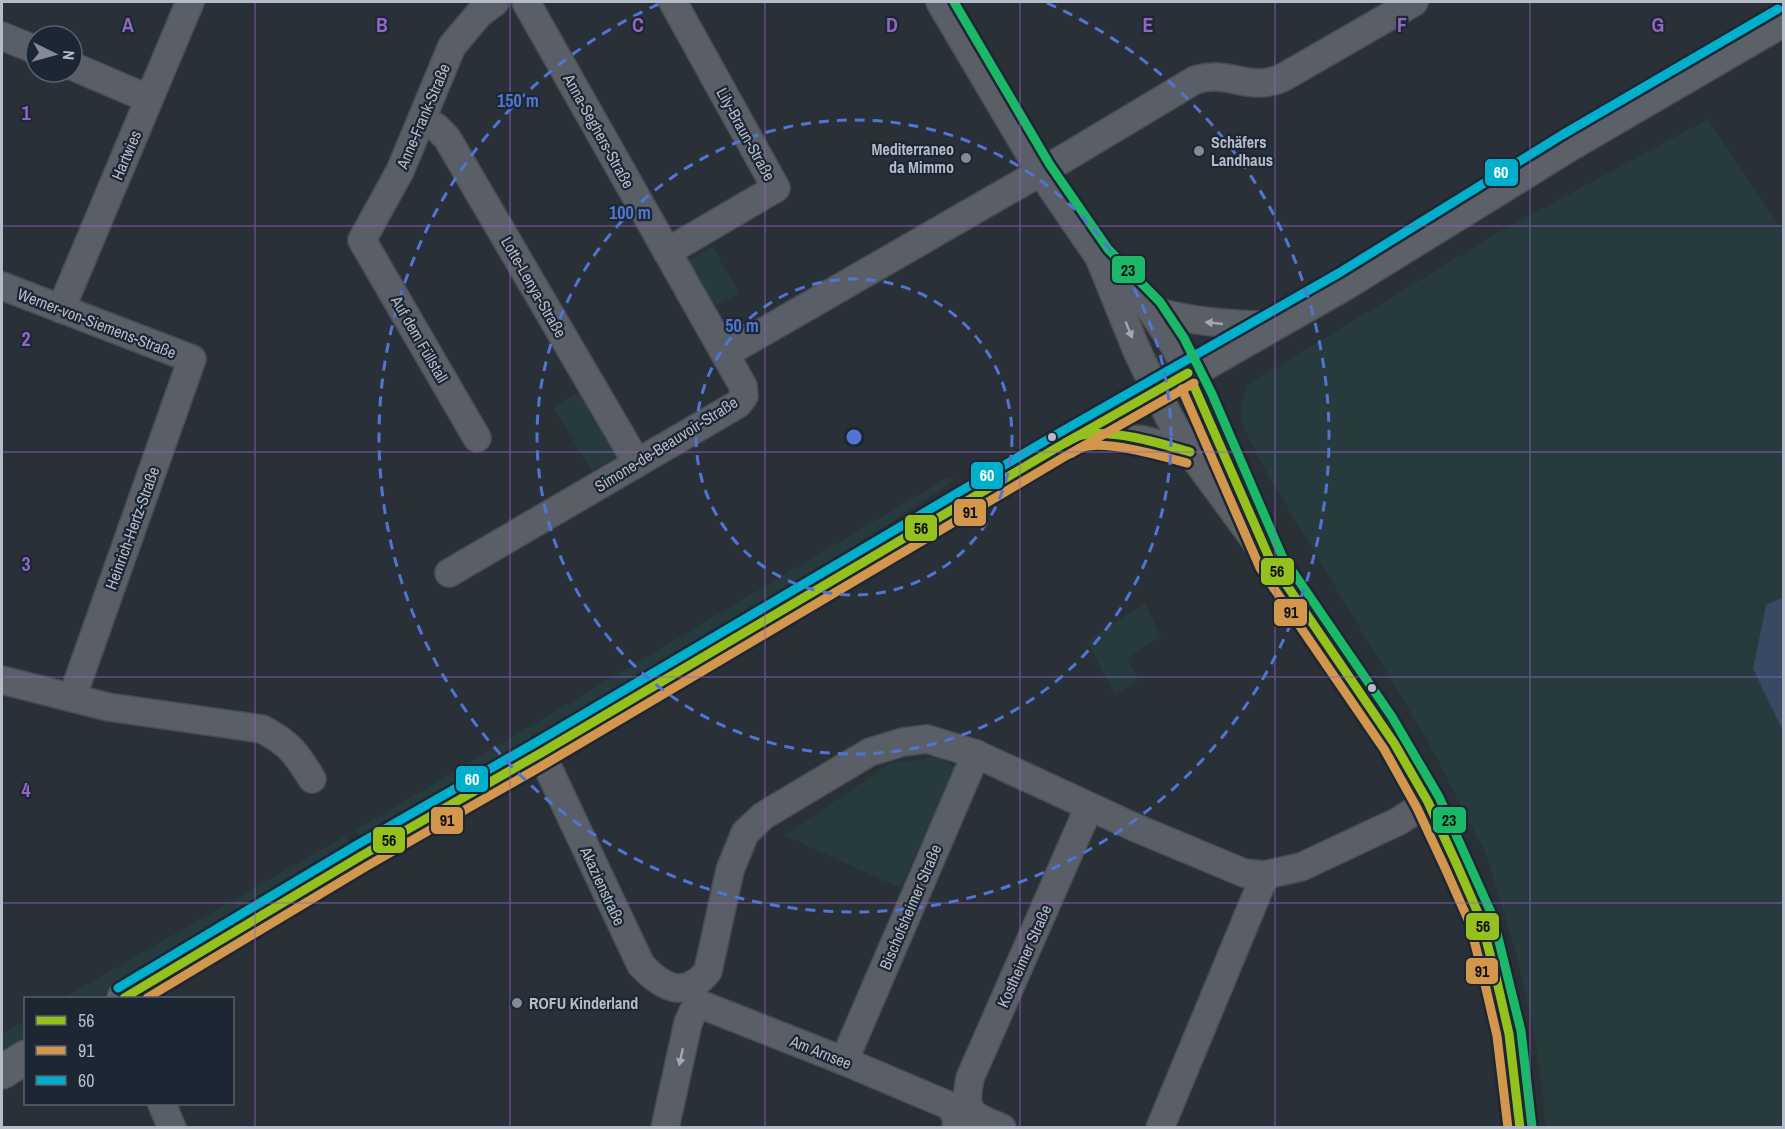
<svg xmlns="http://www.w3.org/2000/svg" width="1785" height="1129" viewBox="0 0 1785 1129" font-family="'Archivo Narrow',sans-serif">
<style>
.green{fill:#273a3e}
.water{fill:#384963}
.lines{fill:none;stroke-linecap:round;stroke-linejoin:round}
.minor-casing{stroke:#484c53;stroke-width:30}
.major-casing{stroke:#484c55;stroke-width:36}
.minor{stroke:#5a5e66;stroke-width:27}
.major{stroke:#5c6168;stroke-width:33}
.bus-1-casing{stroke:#1d2633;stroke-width:14}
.bus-2-casing{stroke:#1d2633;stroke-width:14}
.bus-3-casing{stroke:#1d2633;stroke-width:14}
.bus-4-casing{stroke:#1d2633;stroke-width:14}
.bus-1{stroke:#94c11e;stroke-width:9}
.bus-2{stroke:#d3964d;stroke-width:9}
.bus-3{stroke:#00afcb;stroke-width:9}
.bus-4{stroke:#1ab867;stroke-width:9}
.oneway{fill:#a2a9b5}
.grid{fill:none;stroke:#9266c3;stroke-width:1.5;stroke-opacity:0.55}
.ring{fill:none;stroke:#5274d3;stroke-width:3;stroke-dasharray:10 8}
.poi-dot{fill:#848b96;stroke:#1d2633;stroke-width:2}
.bus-dot{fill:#b4bcc9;stroke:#1d2633;stroke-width:2}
.labels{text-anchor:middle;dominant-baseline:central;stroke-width:4.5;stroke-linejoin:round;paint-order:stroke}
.street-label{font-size:16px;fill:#b4bcc9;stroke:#1d2633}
.poi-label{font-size:16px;font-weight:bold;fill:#b4bcc9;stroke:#1d2633;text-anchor:start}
.grid-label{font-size:20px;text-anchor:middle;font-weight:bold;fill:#9266c3;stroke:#1d2633;stroke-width:4.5;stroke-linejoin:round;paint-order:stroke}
.centre{fill:#5274d3;stroke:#1d2633;stroke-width:3}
.ring-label{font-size:18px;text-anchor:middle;font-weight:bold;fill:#5274d3;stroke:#1d2633;stroke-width:4.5;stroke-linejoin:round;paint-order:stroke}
.line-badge{stroke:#1d2633;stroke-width:2}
.badge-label{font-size:16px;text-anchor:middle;font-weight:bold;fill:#fff}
.pale-badge-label{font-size:16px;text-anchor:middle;font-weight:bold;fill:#111}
</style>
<rect width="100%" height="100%" fill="#2a3038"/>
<!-- green -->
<g class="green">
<path d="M1708,119L1783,231V597L1766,605L1753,669L1783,731V1127H1545L1543,1092L1532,1022L1517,957L1486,854L1425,736L1272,482C1265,469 1240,427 1241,413C1241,403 1245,394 1248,385L1497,233Z"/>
<path d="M713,247L739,293L712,308L686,262Z"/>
<path d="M584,389L622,453L592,471L553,407Z"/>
<path d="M950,476L954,481L812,574L363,842L356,830Z"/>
<path d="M1145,603L1161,637L1127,657L1139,681L1115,695L1087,641Z"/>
<path d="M938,757L956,768L900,888L784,835L891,763Z"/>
<path d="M345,836L352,848L97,998H63Z"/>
<path d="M25,1020V1041L2,1055V1034Z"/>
</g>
<!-- water -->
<path class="water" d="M1783,597V731L1753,669L1766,605Z"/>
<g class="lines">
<!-- minor casing -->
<g class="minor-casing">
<g id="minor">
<path d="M526,2L725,354"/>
<path d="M940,2L1040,171L1099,257L1151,310L1174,345L1201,399L1252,517"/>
<path d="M2,36L36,50"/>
<path d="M72,66L149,99"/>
<path d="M422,119L436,127L447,138L637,463"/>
<path d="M667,252L776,188L673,2"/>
<path d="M1099,257L1137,351L1169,417L1190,452L1271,562L1382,724L1428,802L1481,920L1496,977L1509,1034L1520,1128"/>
<path d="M2,286L192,359L72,698"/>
<path d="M61,309L190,2"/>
<path d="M1151,310C1191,322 1230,325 1272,325"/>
<path d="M1080,435L1144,440L1190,452"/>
<path d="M477,438L362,240L400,171L452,46L479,14L495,2"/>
<path d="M449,573L738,404L744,396L743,386L725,354L1063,159L1195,80C1220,72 1234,82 1258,83C1266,83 1275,81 1282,78L1414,2"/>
<path d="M2,680L108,707L262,729C290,744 296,753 312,779"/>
<path d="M541,753L641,965C663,988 685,1000 708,971L730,870L745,833L763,816L870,752L903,742L927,739L976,754L1134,827L1244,873L1265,875L1301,867L1399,821L1428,802"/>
<path d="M844,1061L976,754"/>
<path d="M162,1104L172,1128"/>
<path d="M665,1128L688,1023L693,1012L702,1005L844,1061L948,1105C955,1112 958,1118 956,1128"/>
<path d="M1002,1128C971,1115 963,1114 970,1078L1089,807"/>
<path d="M1160,1128L1265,875"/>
</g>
</g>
<!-- major casing -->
<g class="major-casing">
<g id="major">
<path d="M124,998L361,856L541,753L1058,447L1345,283L1568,145L1784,19"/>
<path d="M2,1072L26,1057"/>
</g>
</g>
<!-- minor -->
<use href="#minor" class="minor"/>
<!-- major -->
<use href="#major" class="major"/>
<!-- bus-1 casing -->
<g class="bus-1-casing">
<g id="bus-1">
<path d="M1193,384L1271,562L1394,743L1428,802L1457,865L1481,920L1496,977L1509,1034L1520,1128"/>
<path d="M1065,443C1071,440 1076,436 1082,435C1114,429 1159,443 1190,452"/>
<path d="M124,998L361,856L541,753L1058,447L1188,373"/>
</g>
</g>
<!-- bus-2 casing -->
<g class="bus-2-casing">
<g id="bus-2">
<path d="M1182,389L1260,568L1384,749L1417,808L1446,870L1470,924L1484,980L1497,1036L1508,1128"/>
<path d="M1070,454C1074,452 1078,449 1083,447C1107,440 1162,456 1187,463"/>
<path d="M147,998L367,866L547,763L1064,457L1194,383"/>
</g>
</g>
<!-- bus-3 casing -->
<g class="bus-3-casing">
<path id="bus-3" d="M118,988L355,846L535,743L1052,437L1339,273L1562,135L1778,9"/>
</g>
<!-- bus-4 casing -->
<g class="bus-4-casing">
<path id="bus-4" d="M954,2L1050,165L1108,249L1160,302L1184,338L1212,394L1282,556L1392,717L1439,797L1493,917L1521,1031L1532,1127"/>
</g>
<!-- bus-1 -->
<use href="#bus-1" class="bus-1"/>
<!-- bus-2 -->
<use href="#bus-2" class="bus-2"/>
<!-- bus-3 -->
<use href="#bus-3" class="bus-3"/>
<!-- bus-4 -->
<use href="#bus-4" class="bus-4"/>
</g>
<!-- one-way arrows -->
<defs><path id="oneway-solid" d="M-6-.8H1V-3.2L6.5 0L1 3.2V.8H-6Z" transform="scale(1.5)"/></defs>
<g class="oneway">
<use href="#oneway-solid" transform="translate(1214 323) rotate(-174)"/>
<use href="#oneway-solid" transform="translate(1129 330) rotate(68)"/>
<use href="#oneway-solid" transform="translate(681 1057) rotate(102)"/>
</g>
<!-- grid -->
<path class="grid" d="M255,2V1128M510,2V1128M765,2V1128M1020,2V1128M1275,2V1128M1530,2V1128M2,226H1784M2,452H1784M2,677H1784M2,903H1784"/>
<!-- distance rings -->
<g class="ring">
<circle cx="854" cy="437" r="158"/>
<circle cx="854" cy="437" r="317"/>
<path d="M1047 3A475 475 0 1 1 661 3"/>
</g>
<!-- markers -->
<g class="poi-dot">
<circle cx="1199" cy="151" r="6"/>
<circle cx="966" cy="158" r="6"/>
<circle cx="517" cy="1003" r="6"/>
</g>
<g class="bus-dot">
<circle cx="1052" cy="437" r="5"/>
<circle cx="1372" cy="688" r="5"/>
</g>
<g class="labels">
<!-- street labels -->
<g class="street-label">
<text transform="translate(423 116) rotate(-67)">Anne-Frank-Straße</text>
<text transform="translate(599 131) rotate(61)">Anna-Seghers-Straße</text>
<text transform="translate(746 134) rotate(61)">Lily-Braun-Straße</text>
<text transform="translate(126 155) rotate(-67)">Hartwies</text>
<text transform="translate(534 287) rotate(60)">Lotte-Lenya-Straße</text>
<text transform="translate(97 323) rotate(21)">Werner-von-Siemens-Straße</text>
<text transform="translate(420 339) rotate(60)">Auf dem Füllstall</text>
<text transform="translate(666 444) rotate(-32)">Simone-de-Beauvoir-Straße</text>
<text transform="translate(132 528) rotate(-70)">Heinrich-Hertz-Straße</text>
<text transform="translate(603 886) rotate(65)">Akazienstraße</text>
<text transform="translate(910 907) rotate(-67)">Bischofsheimer Straße</text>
<text transform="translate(1024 956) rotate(-66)">Kostheimer Straße</text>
<text transform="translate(821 1052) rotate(22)">Am Arnsee</text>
</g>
<!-- poi labels -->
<g class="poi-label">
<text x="1211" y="142">Schäfers<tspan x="1211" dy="18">Landhaus</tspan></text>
<text x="954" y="149" text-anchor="end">Mediterraneo<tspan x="954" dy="18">da Mimmo</tspan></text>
<text x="529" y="1003">ROFU Kinderland</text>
</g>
</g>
<g class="grid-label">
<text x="128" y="32">A</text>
<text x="382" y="32">B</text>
<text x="638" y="32">C</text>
<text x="892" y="32">D</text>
<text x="1148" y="32">E</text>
<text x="1402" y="32">F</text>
<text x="1658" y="32">G</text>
<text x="26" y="120">1</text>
<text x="26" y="346">2</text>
<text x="26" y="571">3</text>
<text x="26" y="797">4</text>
</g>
<circle cx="854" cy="437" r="9" class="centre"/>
<g class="ring-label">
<text x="518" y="107">150 m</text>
<text x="630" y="219">100 m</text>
<text x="742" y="332">50 m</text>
</g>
<g class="line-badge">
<rect x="1484" y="158" width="35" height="29" rx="6" fill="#00afcb"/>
<rect x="1111" y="255" width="35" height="29" rx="6" fill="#1ab867"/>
<rect x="970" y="461" width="34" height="29" rx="6" fill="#00afcb"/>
<rect x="953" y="498" width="34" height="29" rx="6" fill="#d3964d"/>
<rect x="904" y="514" width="34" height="28" rx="6" fill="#94c11e"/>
<rect x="1260" y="557" width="35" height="29" rx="6" fill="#94c11e"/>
<rect x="1273" y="598" width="35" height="29" rx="6" fill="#d3964d"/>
<rect x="455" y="765" width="34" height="28" rx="6" fill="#00afcb"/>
<rect x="1432" y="806" width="35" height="28" rx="6" fill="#1ab867"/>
<rect x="430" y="806" width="34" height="29" rx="6" fill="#d3964d"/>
<rect x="372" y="826" width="34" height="28" rx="6" fill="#94c11e"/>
<rect x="1465" y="912" width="35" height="29" rx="6" fill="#94c11e"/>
<rect x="1465" y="957" width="34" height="28" rx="6" fill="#d3964d"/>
</g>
<g class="badge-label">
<text x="1501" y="178">60</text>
<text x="987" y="481">60</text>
<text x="472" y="785">60</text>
</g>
<g class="pale-badge-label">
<text x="1128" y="276">23</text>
<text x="970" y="518">91</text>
<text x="921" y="534">56</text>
<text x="1277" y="577">56</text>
<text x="1291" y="618">91</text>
<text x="1449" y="826">23</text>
<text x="447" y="826">91</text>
<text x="389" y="846">56</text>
<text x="1483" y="932">56</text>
<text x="1482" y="977">91</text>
</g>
<!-- border -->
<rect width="1785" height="1129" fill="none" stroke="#b4bcc9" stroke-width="6"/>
<!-- legend -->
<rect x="24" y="997" width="210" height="108" fill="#1d2633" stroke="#59626f" stroke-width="1.5"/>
<rect x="36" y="1016" width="30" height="9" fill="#94c11e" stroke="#59626f" stroke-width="1.5"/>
<text x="78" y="1027" font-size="18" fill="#b4bcc9">56</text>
<rect x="36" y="1046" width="30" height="9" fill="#d3964d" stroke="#59626f" stroke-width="1.5"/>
<text x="78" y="1057" font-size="18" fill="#b4bcc9">91</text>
<rect x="36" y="1076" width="30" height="9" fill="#00afcb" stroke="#59626f" stroke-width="1.5"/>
<text x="78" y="1087" font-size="18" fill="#b4bcc9">60</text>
<!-- north arrow -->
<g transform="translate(54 54) rotate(95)"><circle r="28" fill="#1d2633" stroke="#59626f" stroke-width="1.5"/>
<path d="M0-4.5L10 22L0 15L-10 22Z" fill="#848b96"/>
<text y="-9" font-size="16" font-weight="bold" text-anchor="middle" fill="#b4bcc9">N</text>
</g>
</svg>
